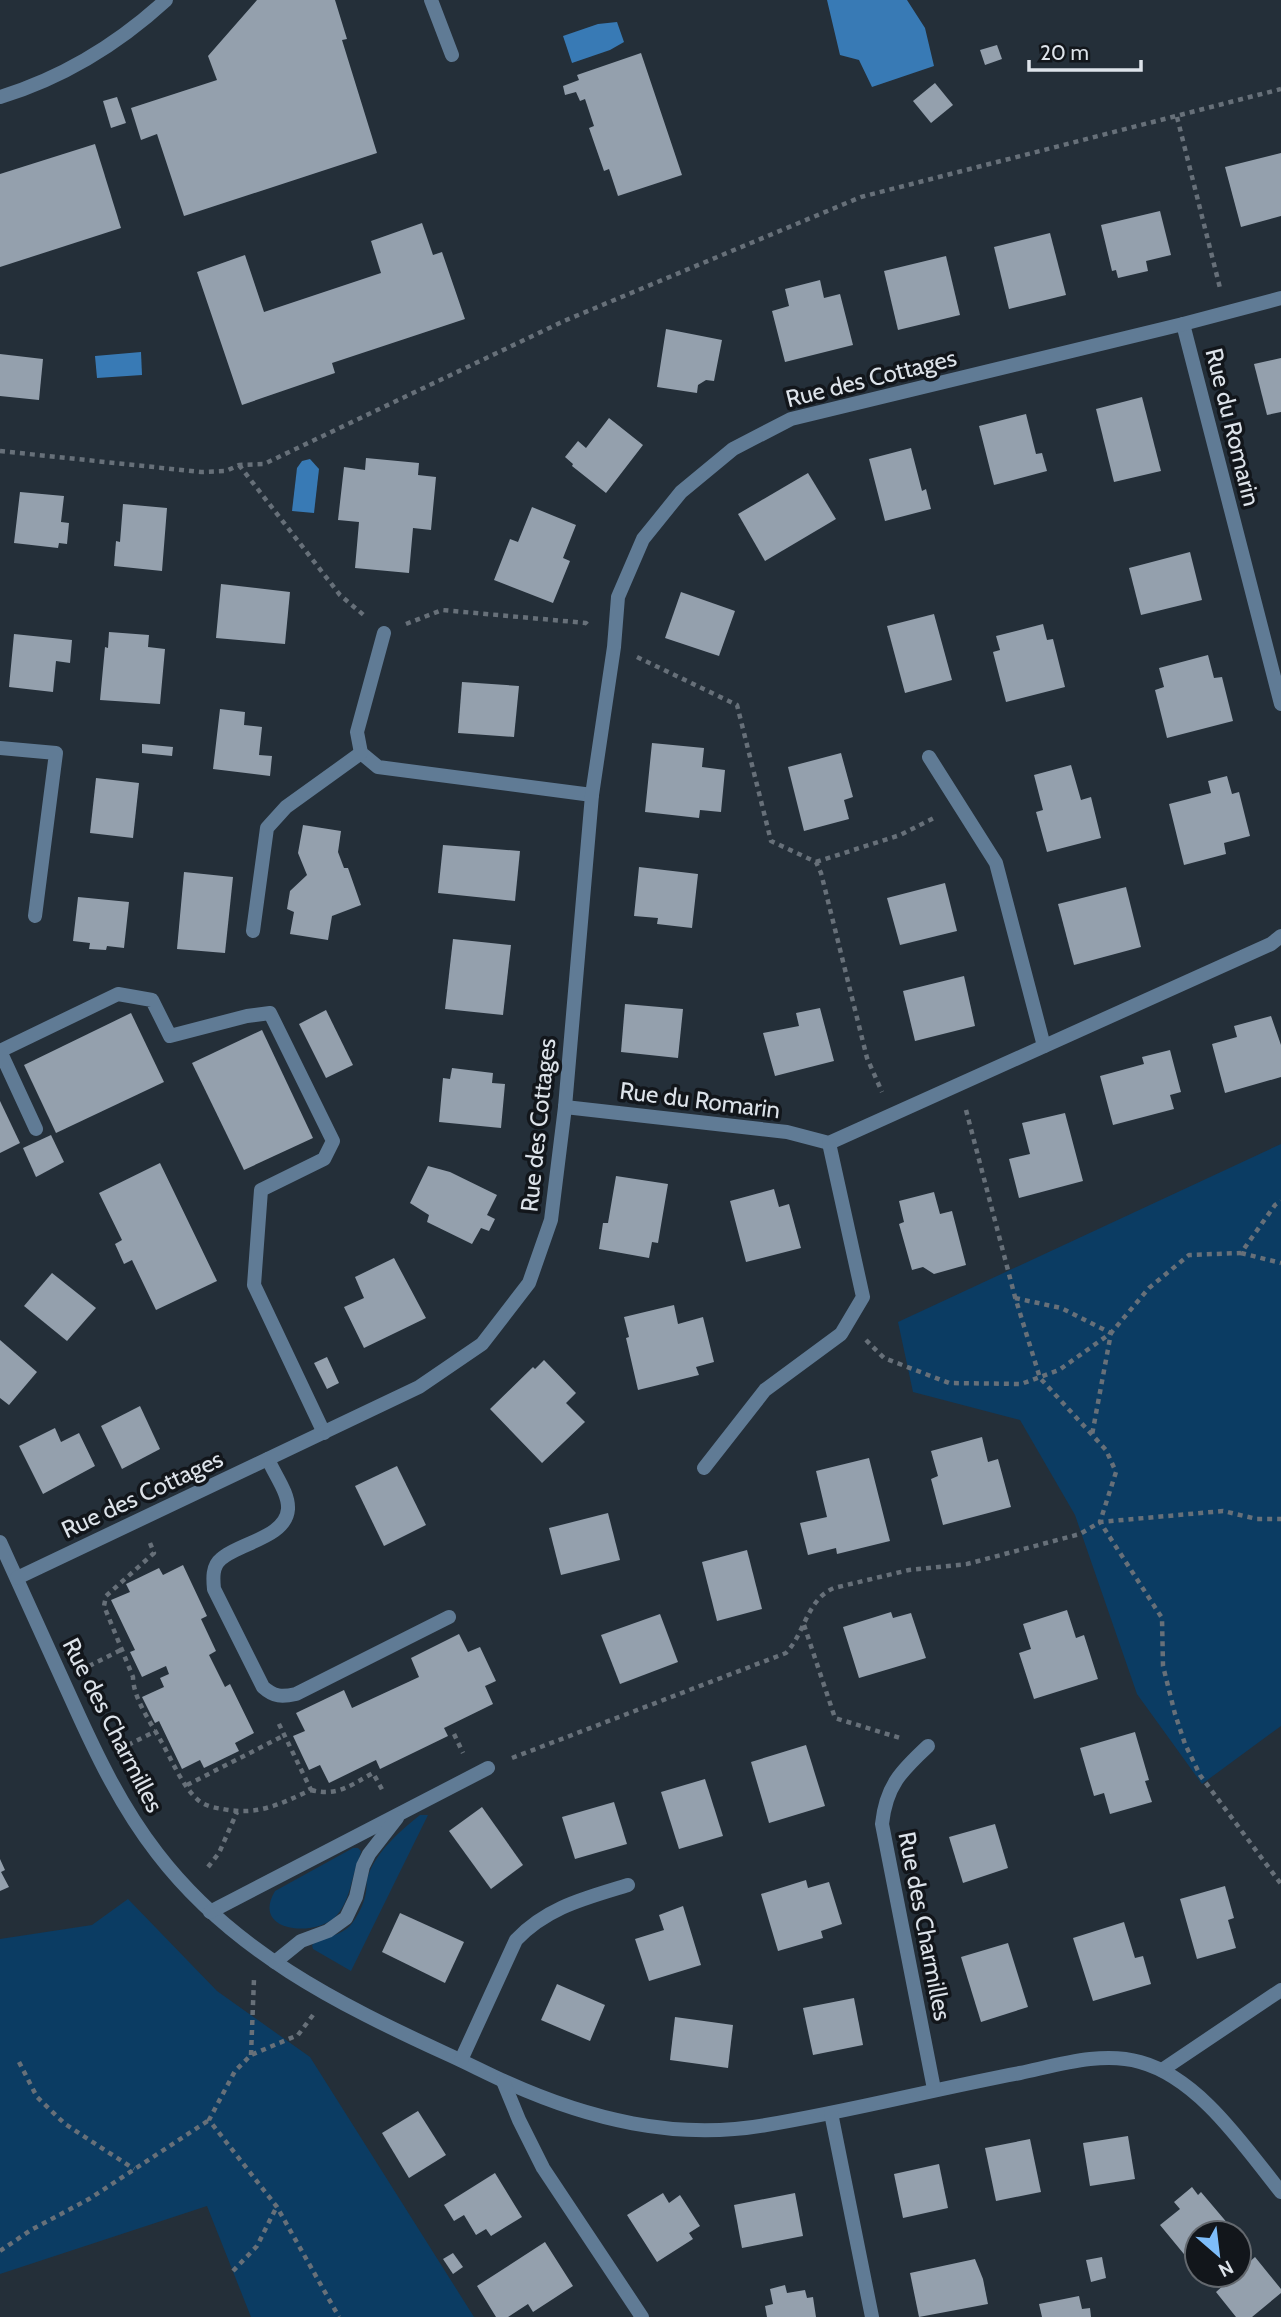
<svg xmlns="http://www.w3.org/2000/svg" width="1281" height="2317" viewBox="0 0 1281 2317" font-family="Cabin,sans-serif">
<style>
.green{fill:#0b3c63}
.water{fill:#387ab5}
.building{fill:#94a0ad}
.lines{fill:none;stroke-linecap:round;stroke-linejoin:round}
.path{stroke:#677079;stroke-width:4.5;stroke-dasharray:5 5;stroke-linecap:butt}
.lane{stroke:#607b95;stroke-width:14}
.street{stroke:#607b95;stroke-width:14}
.labels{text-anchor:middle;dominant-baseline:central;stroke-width:7;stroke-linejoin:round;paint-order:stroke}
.street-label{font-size:24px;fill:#dde3ea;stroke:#12161b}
</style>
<rect width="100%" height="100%" fill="#242f39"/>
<!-- green -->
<g class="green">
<path d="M1281,1144V1726L1202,1784L1137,1694L1075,1515L1020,1420L913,1392L898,1322Z"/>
<path d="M420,1815H428L351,1971L313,1949L312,1945C323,1936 339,1937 350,1926C358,1916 364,1904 366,1892C367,1887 366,1881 368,1876C376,1852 401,1830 420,1815Z"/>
<path d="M353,1848H358L361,1851L359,1859C351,1877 351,1899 337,1915C317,1938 250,1933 275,1891Z"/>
<path d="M128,1899L217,1991L310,2057L474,2317H251L207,2206L0,2274V1939L92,1925Z"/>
</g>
<!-- water -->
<g class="water">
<path d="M827,0H907L925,28L934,66L872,87L859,60L840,55Z"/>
<path d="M617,22L624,42L610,50L572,63L563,36L598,24Z"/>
<path d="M141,352L142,375L97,378L95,356Z"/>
<path d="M310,459L319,469L314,513L292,511L297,468L302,461Z"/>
</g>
<!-- building -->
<g class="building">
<path d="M257,0H335L347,39L342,40L377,153L184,216L157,134L141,140L131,108L217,80L208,56Z"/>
<path d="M997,45L1002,59L985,65L980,50Z"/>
<path d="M641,53L682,175L618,196L609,169L604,171L589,128L594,126L585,99L580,101L576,92L565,95L563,86L579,80L577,75Z"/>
<path d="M935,83L953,105L931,123L913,101Z"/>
<path d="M117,97L126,123L111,128L103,101Z"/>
<path d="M95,144L121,228L0,267V174Z"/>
<path d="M1281,153V216L1241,227L1225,167Z"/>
<path d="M1160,211L1171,255L1146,261L1148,271L1118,278L1116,270L1112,271L1101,225Z"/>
<path d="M422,223L433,255L442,252L465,319L332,363L335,373L242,405L197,272L245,255L264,312L381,273L371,241Z"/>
<path d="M1050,233L1066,295L1009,309L994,247Z"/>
<path d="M946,256L960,315L898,330L884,271Z"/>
<path d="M820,280L824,298L840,294L853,345L785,362L772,311L789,306L785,289Z"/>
<path d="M666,329L722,340L714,381L706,380L698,385L697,393L657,387Z"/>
<path d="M0,354L43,359L39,400L0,396Z"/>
<path d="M1281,358V412L1267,415L1254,364Z"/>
<path d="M1142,397L1161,471L1114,482L1096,409Z"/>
<path d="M1026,414L1036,454L1042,453L1047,471L994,485L979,426Z"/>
<path d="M609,418L643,445L606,493L572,466L573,464L565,457L578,441L586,448Z"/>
<path d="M911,448L922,491L926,489L931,509L885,521L869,459Z"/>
<path d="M366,458L419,463L418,475L436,477L431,530L413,528L409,573L355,568L359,522L338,520L344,467L365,470Z"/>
<path d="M808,473L836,519L765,561L738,514Z"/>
<path d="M20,492L64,496L61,522L69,523L67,544L59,543L58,548L14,543Z"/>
<path d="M123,504L167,508L162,571L114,566L116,541L120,542Z"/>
<path d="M532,507L576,525L563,558L570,561L553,603L494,580L510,539L518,542Z"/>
<path d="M1190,552L1202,600L1141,615L1129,568Z"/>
<path d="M221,584L290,592L285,644L216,638Z"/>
<path d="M681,592L735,611L719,656L665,638Z"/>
<path d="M934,614L952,680L905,693L887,626Z"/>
<path d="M1043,624L1047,640L1053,639L1065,687L1006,702L993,652L1000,650L996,636Z"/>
<path d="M109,632L149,635L148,647L165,649L160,704L100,700L105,647L108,648Z"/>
<path d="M14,634L72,640L70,663L56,661L53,692L9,687Z"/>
<path d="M1208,655L1214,678L1222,677L1233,721L1167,738L1155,690L1164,687L1159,668Z"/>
<path d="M462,682L519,686L514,737L458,733Z"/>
<path d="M220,709L245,712L244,725L262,727L259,755L272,756L270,776L213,769Z"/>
<path d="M652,743L704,748L702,767L725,770L721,812L700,810L699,818L645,812Z"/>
<path d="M142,744L173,747L172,756L142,753Z"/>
<path d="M841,753L853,797L844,800L849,819L804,831L788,767Z"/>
<path d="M1071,765L1081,800L1091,797L1101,838L1047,852L1036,812L1043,810L1034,775Z"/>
<path d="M1227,776L1232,794L1239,792L1250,836L1224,843L1226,854L1184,865L1169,804L1211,793L1208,781Z"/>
<path d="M96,778L139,783L133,838L90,833Z"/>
<path d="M303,825L341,831L338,852L344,868H348L361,905L332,916L328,940L290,934L294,912L287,909L290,891L307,875L298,853Z"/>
<path d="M443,845L520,851L515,901L438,893Z"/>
<path d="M639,867L698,874L692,928L657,924L658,918L634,916Z"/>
<path d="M184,872L233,877L225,953L177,949Z"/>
<path d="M945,883L957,931L900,945L887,898Z"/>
<path d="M1126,887L1141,947L1074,965L1058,904Z"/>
<path d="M78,897L129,902L124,948L107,946L106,950L89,949L90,943L73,941Z"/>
<path d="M453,939L511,945L503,1015L445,1009Z"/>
<path d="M964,976L975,1026L915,1041L903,991Z"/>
<path d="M625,1004L683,1009L678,1058L621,1052Z"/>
<path d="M820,1008L834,1061L775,1076L763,1033L799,1026L796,1013Z"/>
<path d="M326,1010L353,1065L326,1078L299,1024Z"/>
<path d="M131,1013L164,1082L56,1133L24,1065Z"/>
<path d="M1271,1016L1281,1045V1077L1225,1093L1212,1044L1237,1037L1234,1026Z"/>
<path d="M262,1030L313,1138L244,1170L192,1063Z"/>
<path d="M1170,1050L1181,1092L1170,1095L1174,1109L1113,1125L1100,1076L1144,1064L1142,1057Z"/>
<path d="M452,1068L493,1073L492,1083L505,1084L501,1128L439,1122L443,1078L450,1079Z"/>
<path d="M0,1101L20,1143L0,1153Z"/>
<path d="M1065,1113L1083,1181L1019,1198L1009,1159L1030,1154L1022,1123Z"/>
<path d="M51,1135L64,1162L36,1177L23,1148Z"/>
<path d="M160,1163L217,1281L156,1310L132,1260L124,1264L115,1244L122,1240L99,1193Z"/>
<path d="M428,1166L450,1172L497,1195L487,1215L495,1219L489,1231L481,1228L472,1244L427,1222L429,1215L410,1203Z"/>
<path d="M616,1176L668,1184L658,1243L652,1242L649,1258L599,1249L603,1223H608Z"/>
<path d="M774,1189L779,1207L789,1204L801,1248L746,1262L730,1201Z"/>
<path d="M934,1192L940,1214L952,1211L966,1265L934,1274L923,1267L912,1270L899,1224L904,1222L899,1201Z"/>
<path d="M394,1258L426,1318L364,1348L344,1307L364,1298L355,1277Z"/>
<path d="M52,1273L96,1308L67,1341L24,1306Z"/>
<path d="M674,1305L678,1324L703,1317L714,1362L696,1367L699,1375L638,1390L626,1338L629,1337L624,1317Z"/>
<path d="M0,1340L37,1372L9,1405L0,1398Z"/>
<path d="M327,1357L339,1383L327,1389L314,1363Z"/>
<path d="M544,1360L576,1393L566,1403L585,1422L542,1463L490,1409L533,1367L535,1369Z"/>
<path d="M140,1406L160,1449L122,1469L101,1426Z"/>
<path d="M55,1428L61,1442L79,1433L95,1466L43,1494L19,1446Z"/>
<path d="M982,1437L988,1462L998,1459L1011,1507L943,1525L931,1479L938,1476L931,1451Z"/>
<path d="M869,1458L890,1541L837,1554L836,1548L808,1555L800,1523L827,1517L816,1471Z"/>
<path d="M397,1466L426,1525L384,1546L355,1486Z"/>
<path d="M608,1513L620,1560L561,1575L549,1528Z"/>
<path d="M747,1550L762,1609L717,1621L702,1562Z"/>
<path d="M183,1565L207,1616L201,1619L216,1651L209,1655L225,1687L230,1684L254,1733L235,1743L239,1751L204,1768L200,1760L182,1769L159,1721L155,1723L142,1697L164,1687L160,1678L169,1674L166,1666L142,1677L130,1652L135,1650L111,1600L130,1592L126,1584L159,1568L163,1575Z"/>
<path d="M1067,1610L1076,1638L1084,1635L1098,1679L1034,1699L1019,1653L1031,1649L1023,1624Z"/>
<path d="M891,1612L893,1618L911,1613L926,1658L859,1678L843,1627Z"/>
<path d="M660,1614L678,1662L620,1684L601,1635Z"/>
<path d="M459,1634L468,1652L480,1647L496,1681L485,1686L493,1704L444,1728L448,1736L380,1769L376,1760L329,1783L320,1765L309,1770L293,1736L305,1731L296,1713L344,1690L352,1708L419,1677L411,1658Z"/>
<path d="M1135,1732L1149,1780L1145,1781L1152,1802L1110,1814L1104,1793L1094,1796L1080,1748Z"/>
<path d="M806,1745L825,1806L769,1823L751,1762Z"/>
<path d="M705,1779L723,1836L679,1849L661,1792Z"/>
<path d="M614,1802L627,1844L575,1859L562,1817Z"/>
<path d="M482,1807L523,1865L491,1889L449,1831Z"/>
<path d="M995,1824L1008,1868L963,1883L949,1837Z"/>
<path d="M0,1859L5,1870L1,1872L9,1887L0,1891Z"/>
<path d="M806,1880L808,1888L829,1882L842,1924L821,1931L823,1938L778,1951L761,1894Z"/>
<path d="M1225,1886L1234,1918L1228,1920L1236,1948L1197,1959L1180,1899Z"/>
<path d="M683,1906L701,1965L649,1981L635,1939L664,1930L659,1915Z"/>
<path d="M400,1913L464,1942L445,1983L382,1952Z"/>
<path d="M1124,1922L1135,1958L1143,1956L1151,1984L1093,2001L1073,1938Z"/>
<path d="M1008,1943L1028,2007L981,2022L961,1957Z"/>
<path d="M557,1984L605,2005L590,2041L541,2020Z"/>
<path d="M854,1998L863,2045L813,2055L803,2008Z"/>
<path d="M675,2017L733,2025L728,2068L670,2060Z"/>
<path d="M418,2111L446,2155L409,2178L382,2133Z"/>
<path d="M1128,2136L1135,2179L1090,2186L1083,2143Z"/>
<path d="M1030,2139L1041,2192L996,2201L985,2148Z"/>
<path d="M939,2164L948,2208L903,2218L894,2174Z"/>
<path d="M495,2173L522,2217L491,2236L486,2229L476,2235L464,2215L454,2221L444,2205Z"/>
<path d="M1192,2187L1198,2195L1201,2192L1229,2225L1220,2233H1197V2252L1188,2259L1160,2225L1180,2209L1174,2202Z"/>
<path d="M663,2193L669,2203L680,2195L700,2226L689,2233L693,2239L657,2262L627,2215Z"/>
<path d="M795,2193L803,2236L742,2248L734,2205Z"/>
<path d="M545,2242L573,2286L533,2312L528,2304L508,2317H496L477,2286Z"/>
<path d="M453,2253L463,2267L453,2274L443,2259Z"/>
<path d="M1102,2257L1106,2278L1091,2282L1086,2260Z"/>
<path d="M1255,2257L1281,2289V2293L1252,2317H1236L1216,2292L1235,2275H1239V2271Z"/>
<path d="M975,2259L983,2279L988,2304L919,2317L910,2273Z"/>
<path d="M785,2285L787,2293L805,2290L807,2298L813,2297L816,2317H767L765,2306L773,2304L770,2289Z"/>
<path d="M1079,2296L1082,2309L1090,2308L1091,2317H1042L1039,2304Z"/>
</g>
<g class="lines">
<!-- path -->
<g class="path">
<path d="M1177,117L1220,288"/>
<path d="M0,451L201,472L226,471L239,465L264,464L564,321L861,197L1281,89"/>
<path d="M239,465L340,595L366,617"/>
<path d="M406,624L442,610L586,623L589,626"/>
<path d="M637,657L737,705L771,841L816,862L821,873L867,1058L882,1092"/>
<path d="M816,862L900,835L936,817"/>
<path d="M966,1110L1015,1297L1040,1378L1106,1450L1116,1472L1100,1522L1162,1618L1163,1666L1175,1714L1185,1744L1200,1775L1281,1884"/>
<path d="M1241,1253L1281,1263"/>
<path d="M1015,1298L1061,1308L1111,1333L1092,1435"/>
<path d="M866,1340L884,1358L949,1383L1021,1384L1059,1370L1111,1333L1149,1288L1189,1255L1241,1253L1275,1205L1281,1201"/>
<path d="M150,1543L154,1553L106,1596L104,1606L133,1677C133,1698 151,1723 161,1741C172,1760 182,1786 198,1800C205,1806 215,1808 223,1809C258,1816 280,1804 311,1790L278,1722"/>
<path d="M804,1625L835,1718L900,1738"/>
<path d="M89,1666L121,1650"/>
<path d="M454,1734L463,1753"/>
<path d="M128,1745L156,1731"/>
<path d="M512,1758L786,1653C805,1633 807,1599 834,1588L909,1570L967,1564L1080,1534L1100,1522L1223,1511L1257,1519H1281"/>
<path d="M187,1785L283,1736"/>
<path d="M311,1790C337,1797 351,1785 373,1773L384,1793"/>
<path d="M208,1867L219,1853L237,1812"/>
<path d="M313,2015L298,2035L251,2055L235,2071L209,2120L277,2207L339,2317"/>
<path d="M251,2055L254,1979"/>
<path d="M19,2062L37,2097L65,2124L134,2169"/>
<path d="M0,2251L31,2230L89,2199L209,2120"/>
<path d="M233,2271L257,2246L276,2208"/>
</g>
<!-- lane -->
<g class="lane">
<path d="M0,748L56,753L35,916"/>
<path d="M36,1129L0,1051L118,994L152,1000L170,1036L247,1016L270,1013L333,1141L324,1159L261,1190L254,1285L324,1433"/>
<path d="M268,1459C274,1474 289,1493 288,1509C286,1538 238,1543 221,1559C212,1566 213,1579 214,1589L263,1687C274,1697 282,1697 296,1694L449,1617"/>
</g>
<!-- street -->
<g class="street">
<path d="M431,0L452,55"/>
<path d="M0,97C62,78 118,44 166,0"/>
<path d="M1183,324L1281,704"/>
<path d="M384,633L357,732L361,753L378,767L592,795"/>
<path d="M929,757L996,863L1044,1046"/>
<path d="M253,931L267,828L286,807L361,753"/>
<path d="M565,1107L787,1132L829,1143L1271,944L1281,936"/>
<path d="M704,1468L765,1390L841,1334L863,1297L829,1143"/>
<path d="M0,1542C25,1596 49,1651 74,1705C97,1756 122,1808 157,1853C232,1951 338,2004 447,2054C467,2063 486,2073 506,2082C588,2119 675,2141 766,2125C851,2111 935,2089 1020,2073C1058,2065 1102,2051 1140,2062C1199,2078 1244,2146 1281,2192"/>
<path d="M17,1578L419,1387L482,1344L529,1283L551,1220L565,1107L592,795L614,647L618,597L643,539L681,492L733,449L791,419L1183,324L1281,298"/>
<path d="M928,1746C901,1771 886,1786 882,1824L934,2089"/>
<path d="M210,1912L488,1768"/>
<path d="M275,1962L301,1941L328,1931L346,1918L356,1897L363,1866L369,1854L397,1818"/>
<path d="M461,2060L516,1940C547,1907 586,1898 628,1885"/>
<path d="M1162,2070L1281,1990"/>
<path d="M503,2081L519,2120L543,2168L642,2317"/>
<path d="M831,2113L872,2317"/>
</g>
</g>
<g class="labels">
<!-- street labels -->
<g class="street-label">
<text transform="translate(871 378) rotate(-14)">Rue des Cottages</text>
<text transform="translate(1233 427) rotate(76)">Rue du Romarin</text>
<text transform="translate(700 1100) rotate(7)">Rue du Romarin</text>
<text transform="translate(538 1125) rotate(-84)">Rue des Cottages</text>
<text transform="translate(142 1494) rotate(-25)">Rue des Cottages</text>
<text transform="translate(113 1725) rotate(63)">Rue des Charmilles</text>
<text transform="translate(925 1926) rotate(79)">Rue des Charmilles</text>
</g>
</g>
<!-- north arrow -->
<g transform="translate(1218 2254) rotate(152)"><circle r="33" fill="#12161b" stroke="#63686e" stroke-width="2"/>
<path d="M0-5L12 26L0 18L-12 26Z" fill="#7ebdf9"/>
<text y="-10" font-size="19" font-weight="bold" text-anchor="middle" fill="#dde3ea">N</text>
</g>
<!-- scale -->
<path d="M1029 60v10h112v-10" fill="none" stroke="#dde3ea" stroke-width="3.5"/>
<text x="1040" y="60" font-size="21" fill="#dde3ea" stroke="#12161b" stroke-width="5" paint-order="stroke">20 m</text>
</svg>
